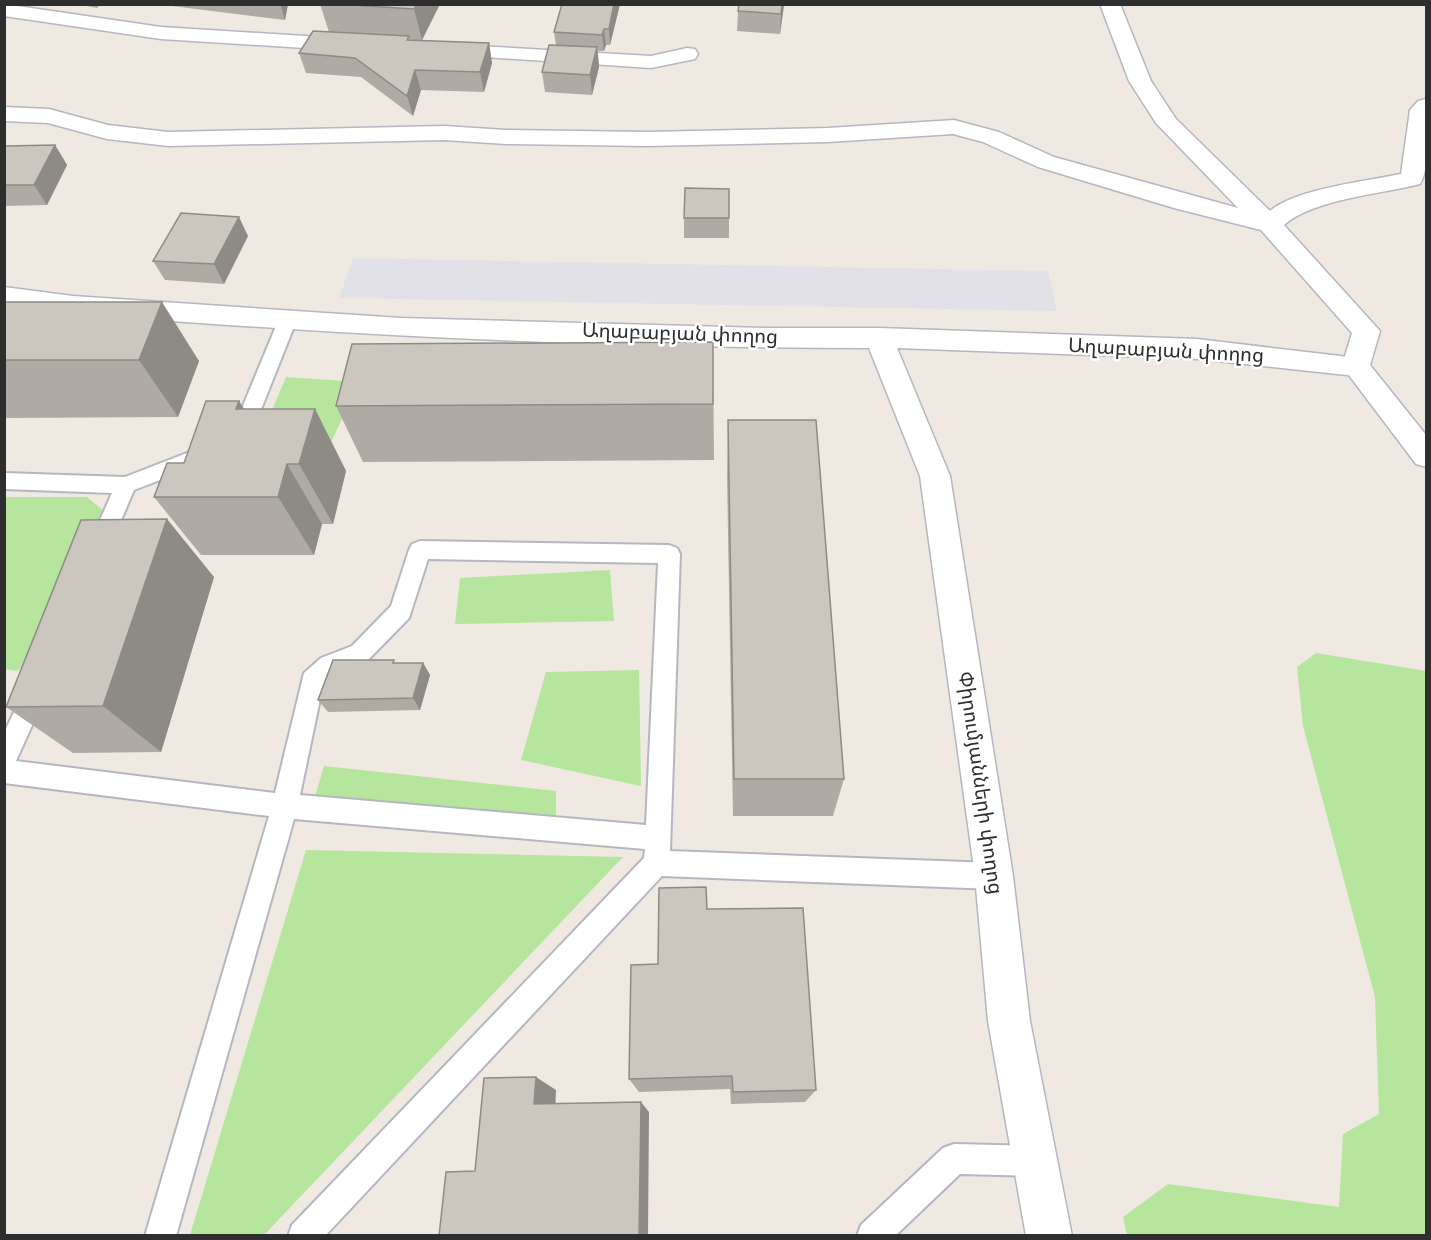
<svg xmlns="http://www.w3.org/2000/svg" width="1431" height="1240" viewBox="0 0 1431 1240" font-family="'Varela Round','Noto Sans Armenian',sans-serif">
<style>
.industrial{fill:#e3e1e8}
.green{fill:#b6e59e}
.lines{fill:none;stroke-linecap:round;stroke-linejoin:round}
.lane-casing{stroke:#b4b7c1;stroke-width:4}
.street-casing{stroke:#b4b7c1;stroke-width:3}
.secondary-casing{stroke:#b4b7c1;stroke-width:3}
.lane{fill:#fff;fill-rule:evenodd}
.street{fill:#fff;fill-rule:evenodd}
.secondary{fill:#fff;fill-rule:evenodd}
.wall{fill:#afaba4}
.shaded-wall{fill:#8e8b86}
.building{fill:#cbc7bf;stroke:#8e8b86;stroke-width:1.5}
.labels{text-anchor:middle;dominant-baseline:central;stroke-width:5;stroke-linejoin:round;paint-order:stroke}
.street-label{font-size:20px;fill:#2e2e2e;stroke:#fff}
</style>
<rect width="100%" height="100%" fill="#efe9e1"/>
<!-- industrial -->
<path class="industrial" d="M353,258L1048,271L1057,311L339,298Z"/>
<!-- green -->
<g class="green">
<path d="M286,377L359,382L328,449L255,451Z"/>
<path d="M5,497H87L135,537L87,613L17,671L5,669Z"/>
<path d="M610,570L614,621L455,624L460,578Z"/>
<path d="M1316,653L1426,671V1235H1127L1123,1217L1168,1184L1339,1207L1343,1134L1379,1114L1375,997L1303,726L1297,667Z"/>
<path d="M639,670L641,786L521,760L546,672Z"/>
<path d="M324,766L556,791V824L314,800Z"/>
<path d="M306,850L623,857L264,1235H190Z"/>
</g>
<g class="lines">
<!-- lane casing -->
<g class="lane-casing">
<g id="lane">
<path d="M288,313L294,315L297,319L250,437L247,442L240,445L233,442L230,437L279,319L282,315Z"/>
<path d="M192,451L199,453L202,459L199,465L134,490L107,553L99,556L91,553L88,547L112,493L4,489V473L125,477Z"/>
<path d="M420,541L669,545L677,548L680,554L670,851L994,863L1003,867L1007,876L1003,885L994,889L662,876L325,1236H288L292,1225L644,858L645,849L294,819L176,1236H145L269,816L4,783V733L27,685L35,681L43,685L47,692L16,761L275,793L304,673L321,658L352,646L391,606L409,550L412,544ZM428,559L658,563L646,825L300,795L323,685L337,672L368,660L409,618Z"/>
<path d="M954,1144L1037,1146L1048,1150L1052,1161L1048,1172L1037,1176L960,1174L895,1236H857L861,1225L943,1148Z"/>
</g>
</g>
<!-- street casing -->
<g class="street-casing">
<g id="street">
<path d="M4,4L161,27L352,39L359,41L363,45L359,49L352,51L161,39L4,16Z"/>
<path d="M1100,4H1120L1151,81L1176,119L1270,211C1295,189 1367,181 1401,174L1410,110L1418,101L1426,99C1426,121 1431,167 1420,184C1382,194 1313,199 1284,225L1380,331L1370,365L1426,435V467L1416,464L1342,366L1352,333L1261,230L1174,208L1038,167L983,142L953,134L828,142L647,146L506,144L444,140L168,146L107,139L48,123L4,121V107L49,109L108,125L168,132L444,126L506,130L647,132L828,128L954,120L999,132L1054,157L1238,208L1156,123L1129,81Z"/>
<path d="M445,44L651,56L687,48L695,49L698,54L695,59L651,68L438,54L434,50L438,46Z"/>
</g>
</g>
<!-- secondary casing -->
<g class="secondary-casing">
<path id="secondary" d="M4,287L73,296L401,318L768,328H879L1197,339L1366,359L1370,366L1366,373L1356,376L1197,359L897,348L950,476L1013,876L1030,1021L1072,1236H1026L988,1021L975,876L920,476L869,348C671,348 473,341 276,328C185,322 95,317 4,305Z"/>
</g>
<!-- lane -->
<use href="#lane" class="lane"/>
<!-- street -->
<use href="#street" class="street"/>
<!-- secondary -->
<use href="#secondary" class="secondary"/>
</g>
<!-- wall -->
<g class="wall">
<path d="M76,4H101L97,8Z"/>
<path d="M171,4H288L285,20L172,6Z"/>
<path d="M320,4H440L422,40H410L489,43L492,63L484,92L421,90L413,116L361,77L306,73L299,53L329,32Z"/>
<path d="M562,4H620L610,45H606L604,51H598L599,67L592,95L545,92L542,72L556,45L554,32Z"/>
<path d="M784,5L780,34L737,31L738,11Z"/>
<path d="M55,145L67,165L47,205L4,206V147Z"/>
<path d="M729,189V238H684V218Z"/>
<path d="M248,236L224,284L165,280L153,261Z"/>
<path d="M4,302L199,361L178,417L4,418Z"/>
<path d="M713,342L714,460L363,462L336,406Z"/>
<path d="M239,401L244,409H315L346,471L333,524H322L314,555H201L154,497Z"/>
<path d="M728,420L844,779L833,816H733L727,476Z"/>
<path d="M214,577L161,752L73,753L6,707Z"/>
<path d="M423,663L430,675L420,710L328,712L318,700Z"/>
<path d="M707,909L816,1090L805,1102L731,1104L730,1089L639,1092L629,1079L658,964Z"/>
</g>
<!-- shaded-wall -->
<g class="shaded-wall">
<path d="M280,4H288L285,20Z"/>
<path d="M417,4H440L422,40L414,9Z"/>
<path d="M614,4H620L610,45L609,29Z"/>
<path d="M782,4L784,5L780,34L781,14Z"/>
<path d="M604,29L606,45L604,51L602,35Z"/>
<path d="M489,43L492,63L484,92L480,72Z"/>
<path d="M597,47L599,67L592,95L590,75Z"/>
<path d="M415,70L421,90L413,116L407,96Z"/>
<path d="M55,145L67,165L47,205L34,185Z"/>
<path d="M239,217L248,236L224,284L214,264Z"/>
<path d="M162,302L199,361L178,417L139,360Z"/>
<path d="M239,401L276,463L236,409Z"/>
<path d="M315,409L346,471L333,524L299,464Z"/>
<path d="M287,464L322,524L314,555L278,497Z"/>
<path d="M167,519L214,577L161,752L103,706Z"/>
<path d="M423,663L430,675L420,710L413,698Z"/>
<path d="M536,1077L556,1090L555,1114L534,1104Z"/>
<path d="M641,1102L649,1112L648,1236H639Z"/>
</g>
<!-- building -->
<g class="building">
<path d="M335,4H417L414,9Z"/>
<path d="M562,4H614L609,29H604L602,35L554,32Z"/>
<path d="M739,4H782L781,14L738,11Z"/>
<path d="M313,31L409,36L407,40L489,43L480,72L415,70L407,96L355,58L299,53Z"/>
<path d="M549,45L597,47L590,75L542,72Z"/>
<path d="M55,145L34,185H4L5,146Z"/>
<path d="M685,188L729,189V218H684Z"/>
<path d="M181,213L239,217L214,264L153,261Z"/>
<path d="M4,302H162L139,360H4Z"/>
<path d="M713,342V404L336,406L352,344Z"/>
<path d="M206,401H239L236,409H315L299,464H287L278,497H154L167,463H184Z"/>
<path d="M728,420H816L844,779H734Z"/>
<path d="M167,519L103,706L6,707L81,520Z"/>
<path d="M333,660H394L393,663H423L413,698L318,700Z"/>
<path d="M706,887L707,909L803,908L816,1090L733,1092L732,1076L629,1079L631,965L658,964L659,888Z"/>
<path d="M536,1077L534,1104L641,1102L639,1236H439L446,1172L475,1171L484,1078Z"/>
</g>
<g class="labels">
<!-- street labels -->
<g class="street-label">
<text transform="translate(680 334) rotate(2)">Աղաբաբյան փողոց</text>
<text transform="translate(1166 351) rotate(3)">Աղաբաբյան փողոց</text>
<text transform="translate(980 783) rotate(82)">Փիրումյանների փողոց</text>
</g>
</g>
<!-- border -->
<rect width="1431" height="1240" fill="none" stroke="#2e2e2e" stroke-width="12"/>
</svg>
